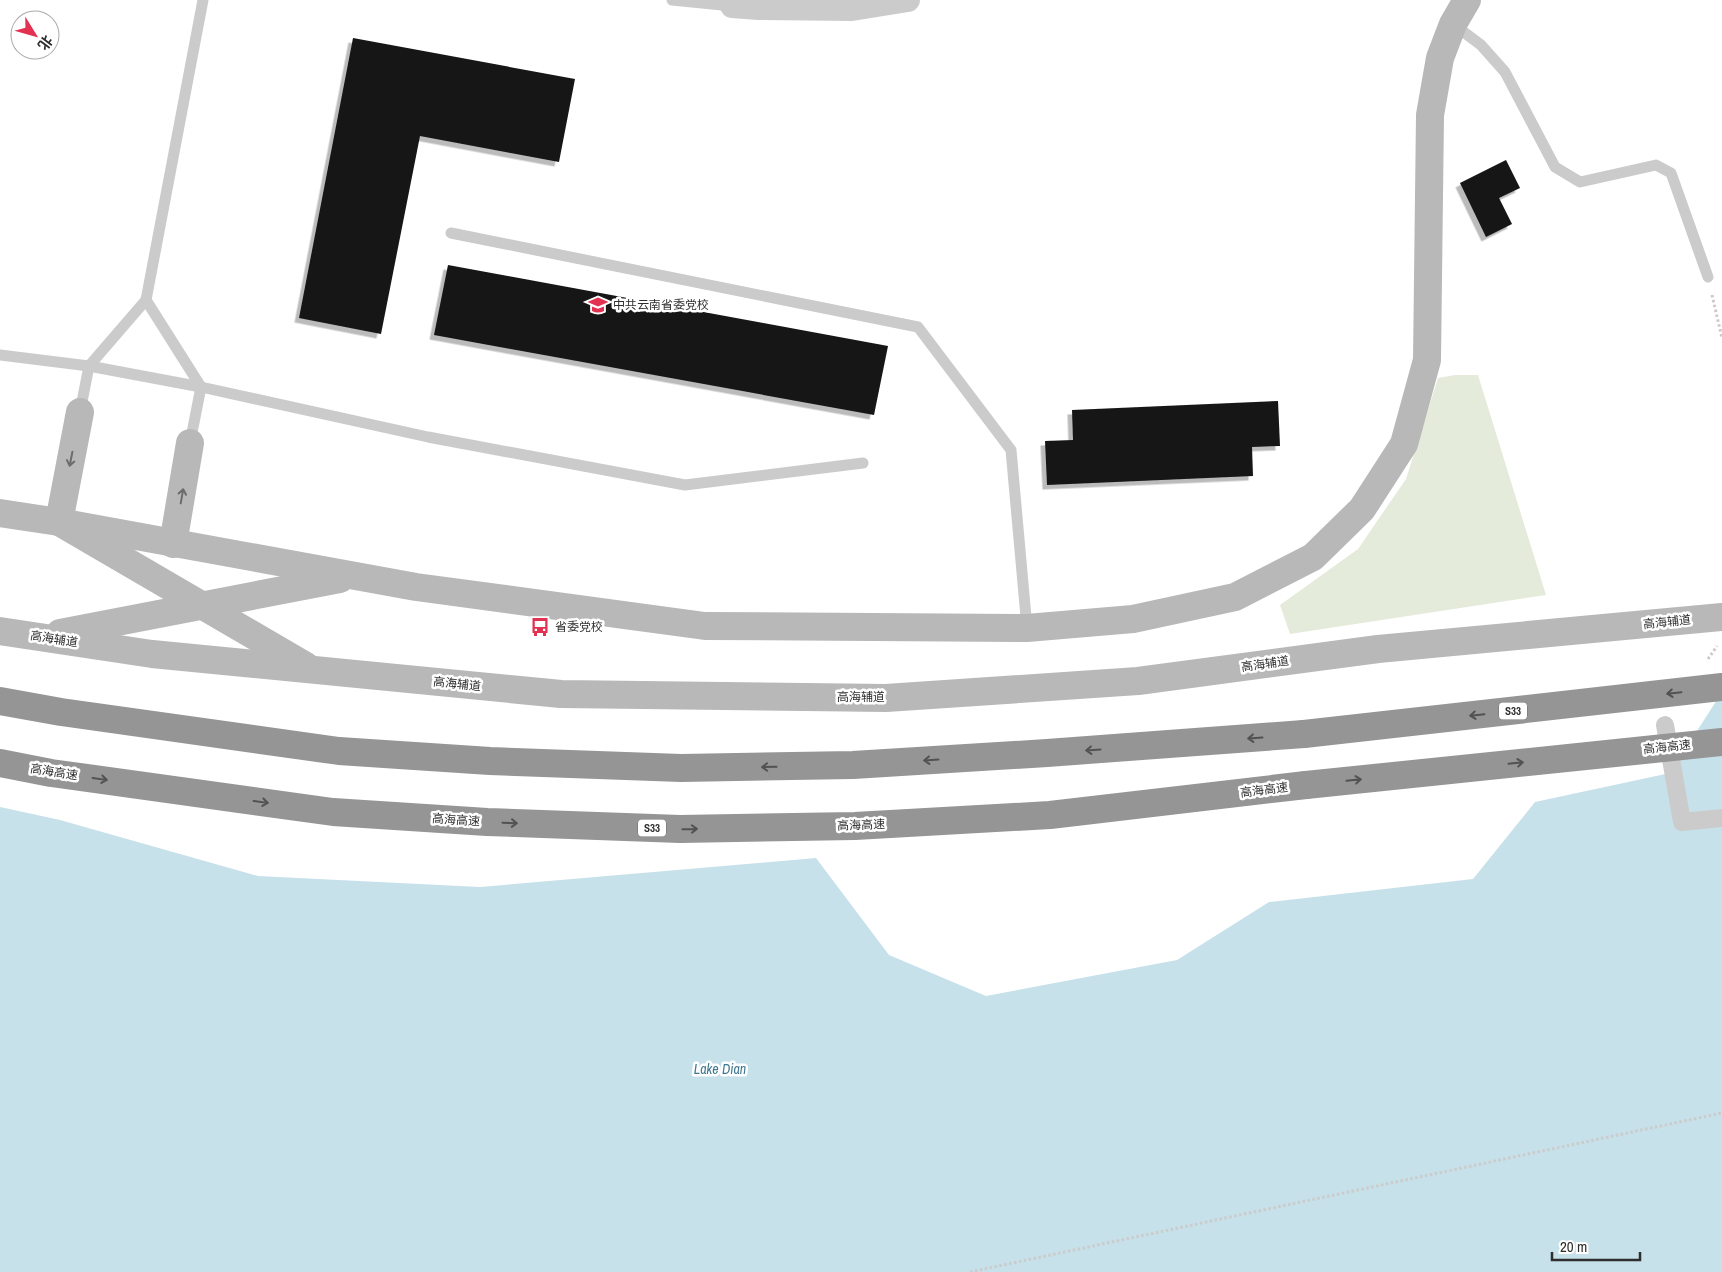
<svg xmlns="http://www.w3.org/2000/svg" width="1722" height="1272" viewBox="0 0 1722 1272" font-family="'Archivo Narrow','Noto Sans SC',sans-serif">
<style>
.green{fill:#e5ebdb}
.water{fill:#c7e1eb}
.building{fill:#151515;filter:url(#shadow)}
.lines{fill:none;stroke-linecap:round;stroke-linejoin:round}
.path{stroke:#cbcbcb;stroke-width:3;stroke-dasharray:2.5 2.5;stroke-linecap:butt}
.service{stroke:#cbcbcb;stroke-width:11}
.pedestrian{stroke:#cbcbcb;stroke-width:18}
.minor{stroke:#cbcbcb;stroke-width:24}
.secondary{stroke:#b8b8b8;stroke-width:28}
.motorway{stroke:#959595;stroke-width:28}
.motorway-bridge{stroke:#959595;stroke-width:28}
.oneway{stroke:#6c6c6c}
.oneway2{stroke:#525252}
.labels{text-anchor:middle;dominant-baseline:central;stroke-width:5;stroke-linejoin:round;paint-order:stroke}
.shield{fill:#fff;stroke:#6d6d6d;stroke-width:1}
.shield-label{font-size:11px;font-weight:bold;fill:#2e2e2e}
.poi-label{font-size:12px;fill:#2e2e2e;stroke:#fff;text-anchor:start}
.street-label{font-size:12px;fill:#2e2e2e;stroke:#fff}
.water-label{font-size:14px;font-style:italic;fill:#3d788f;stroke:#fff}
</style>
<defs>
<filter id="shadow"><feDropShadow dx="-4.5" dy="4.5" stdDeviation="0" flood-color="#0004"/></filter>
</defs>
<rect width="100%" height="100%" fill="#fff"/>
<!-- green -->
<path class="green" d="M1455,375H1478L1546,595L1290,634L1280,605L1358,549L1406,479L1438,378Z"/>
<!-- water -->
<path class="water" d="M1722,692V1272H0V807L60,820L258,876L480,887L816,858L889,955L986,996L1177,960L1269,902L1473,879L1535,802L1670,773Z"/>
<!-- building -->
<g class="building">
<path d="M353,38L575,79L559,162L420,136L381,334L299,318Z"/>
<path d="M1506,160L1520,188L1499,198L1512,224L1486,237L1460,183Z"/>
<path d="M448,265L888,346L874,415L434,335Z"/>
<path d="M1278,401L1280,446L1252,447L1253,476L1047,485L1045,441L1073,440L1072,410Z"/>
</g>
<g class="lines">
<!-- path -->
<g class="path">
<path d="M1712,295L1722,338"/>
<path d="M1708,659L1717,646"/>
<path d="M970,1272L1722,1113"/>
</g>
<!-- service -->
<g class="service">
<path d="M672,0L732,6"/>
<path d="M1453,24L1481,45L1505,72L1555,167L1580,182L1656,165L1671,173L1708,277"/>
<path d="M451,233L918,327L1011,450L1027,628"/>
<path d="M146,300L201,387L190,443"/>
<path d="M0,355L89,366L201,387L428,437L685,485L863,463"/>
<path d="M80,412L89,366L146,300L203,0"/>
</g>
<!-- pedestrian -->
<path class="pedestrian" d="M1665,725L1682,822L1722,818"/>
<!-- minor -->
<path class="minor" d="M732,6L759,8L852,9L908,0"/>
<!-- secondary -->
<g class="secondary">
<path d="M80,412L59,522L306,666"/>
<path d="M0,513L59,522L416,587L705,626L1027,628L1133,619L1235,597L1313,557L1362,509L1404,444L1427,360L1430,115L1440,58L1453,24L1467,0"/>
<path d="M173,544L190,443"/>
<path d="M0,631L152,654L561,694L886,698L1138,681L1378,649L1722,617"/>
<path d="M60,633L340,579"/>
</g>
<!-- motorway -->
<g class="motorway">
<path d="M0,701L61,712L339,751L490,761L681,768L853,765L1047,753L1304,734"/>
<path d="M0,763L51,773L333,812L487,822L680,829L855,826L1050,815L1306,785"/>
</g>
<!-- motorway-bridge -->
<g class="motorway-bridge">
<path d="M1304,734L1722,687"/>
<path d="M1306,785L1722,742"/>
</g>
</g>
<!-- one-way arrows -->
<defs><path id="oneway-shaft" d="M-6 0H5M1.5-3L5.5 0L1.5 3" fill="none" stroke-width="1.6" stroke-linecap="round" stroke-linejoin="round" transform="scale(1.25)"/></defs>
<g class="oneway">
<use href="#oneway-shaft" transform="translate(71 459) rotate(101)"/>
<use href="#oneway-shaft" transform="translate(182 496) rotate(-80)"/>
</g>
<g class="oneway2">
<use href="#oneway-shaft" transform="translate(1674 693) rotate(174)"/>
<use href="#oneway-shaft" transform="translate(1477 715) rotate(174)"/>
<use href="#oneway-shaft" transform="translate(1255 738) rotate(176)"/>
<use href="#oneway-shaft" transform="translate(1093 750) rotate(176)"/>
<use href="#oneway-shaft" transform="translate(931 760) rotate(176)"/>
<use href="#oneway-shaft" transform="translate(1516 763) rotate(-6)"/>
<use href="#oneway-shaft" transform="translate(769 767) rotate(179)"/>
<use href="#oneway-shaft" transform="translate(100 779) rotate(8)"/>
<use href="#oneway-shaft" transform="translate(1354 780) rotate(-6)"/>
<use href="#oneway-shaft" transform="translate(261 802) rotate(8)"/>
<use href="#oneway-shaft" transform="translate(510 823) rotate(2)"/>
<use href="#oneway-shaft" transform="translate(690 829) rotate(-1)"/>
</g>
<!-- icons -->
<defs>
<g id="university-bare" transform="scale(1.5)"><path d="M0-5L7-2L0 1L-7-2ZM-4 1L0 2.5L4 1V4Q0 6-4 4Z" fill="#e33151" stroke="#fff" stroke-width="2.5" paint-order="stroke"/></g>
<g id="bus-bare" transform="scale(1.5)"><path d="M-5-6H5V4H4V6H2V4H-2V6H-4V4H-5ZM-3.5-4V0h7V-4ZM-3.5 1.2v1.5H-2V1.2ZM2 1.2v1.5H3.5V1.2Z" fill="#e33151" stroke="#fff" stroke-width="2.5" paint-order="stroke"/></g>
</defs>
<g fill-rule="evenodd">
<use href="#university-bare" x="598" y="305"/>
<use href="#bus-bare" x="540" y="627"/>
</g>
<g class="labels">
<!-- shield labels -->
<g class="shield">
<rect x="1499" y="702.5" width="28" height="17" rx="4"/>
<rect x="638" y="819.5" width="28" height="17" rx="4"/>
</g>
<g class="shield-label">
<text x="1513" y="711">S33</text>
<text x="652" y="828">S33</text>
</g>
<!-- poi labels -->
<g class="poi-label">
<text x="613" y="305">中共云南省委党校</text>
<text x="555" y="627">省委党校</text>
</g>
<!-- street labels -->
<g class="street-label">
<text transform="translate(1667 622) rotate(-6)">高海辅道</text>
<text transform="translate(54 639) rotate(9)">高海辅道</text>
<text transform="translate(1265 664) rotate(-8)">高海辅道</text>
<text transform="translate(457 684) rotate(6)">高海辅道</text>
<text x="861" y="697">高海辅道</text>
<text transform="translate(1667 747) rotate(-6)">高海高速</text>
<text transform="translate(54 772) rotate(9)">高海高速</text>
<text transform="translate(1264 790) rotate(-7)">高海高速</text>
<text transform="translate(456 820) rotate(4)">高海高速</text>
<text transform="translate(861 825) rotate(-2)">高海高速</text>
</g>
<!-- water labels -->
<g class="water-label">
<text x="720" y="1069">Lake Dian</text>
</g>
</g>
<!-- north arrow -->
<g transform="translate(35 35) rotate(127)"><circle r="24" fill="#ffffff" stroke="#ababab"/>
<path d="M0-4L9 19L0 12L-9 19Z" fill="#e33151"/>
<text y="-8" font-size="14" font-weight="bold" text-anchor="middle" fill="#2e2e2e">北</text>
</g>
<!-- scale -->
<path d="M1552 1252v8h88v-8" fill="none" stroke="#2e2e2e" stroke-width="2.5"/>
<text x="1560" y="1252" font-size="15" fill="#2e2e2e" stroke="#ffffff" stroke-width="4" paint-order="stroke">20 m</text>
</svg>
